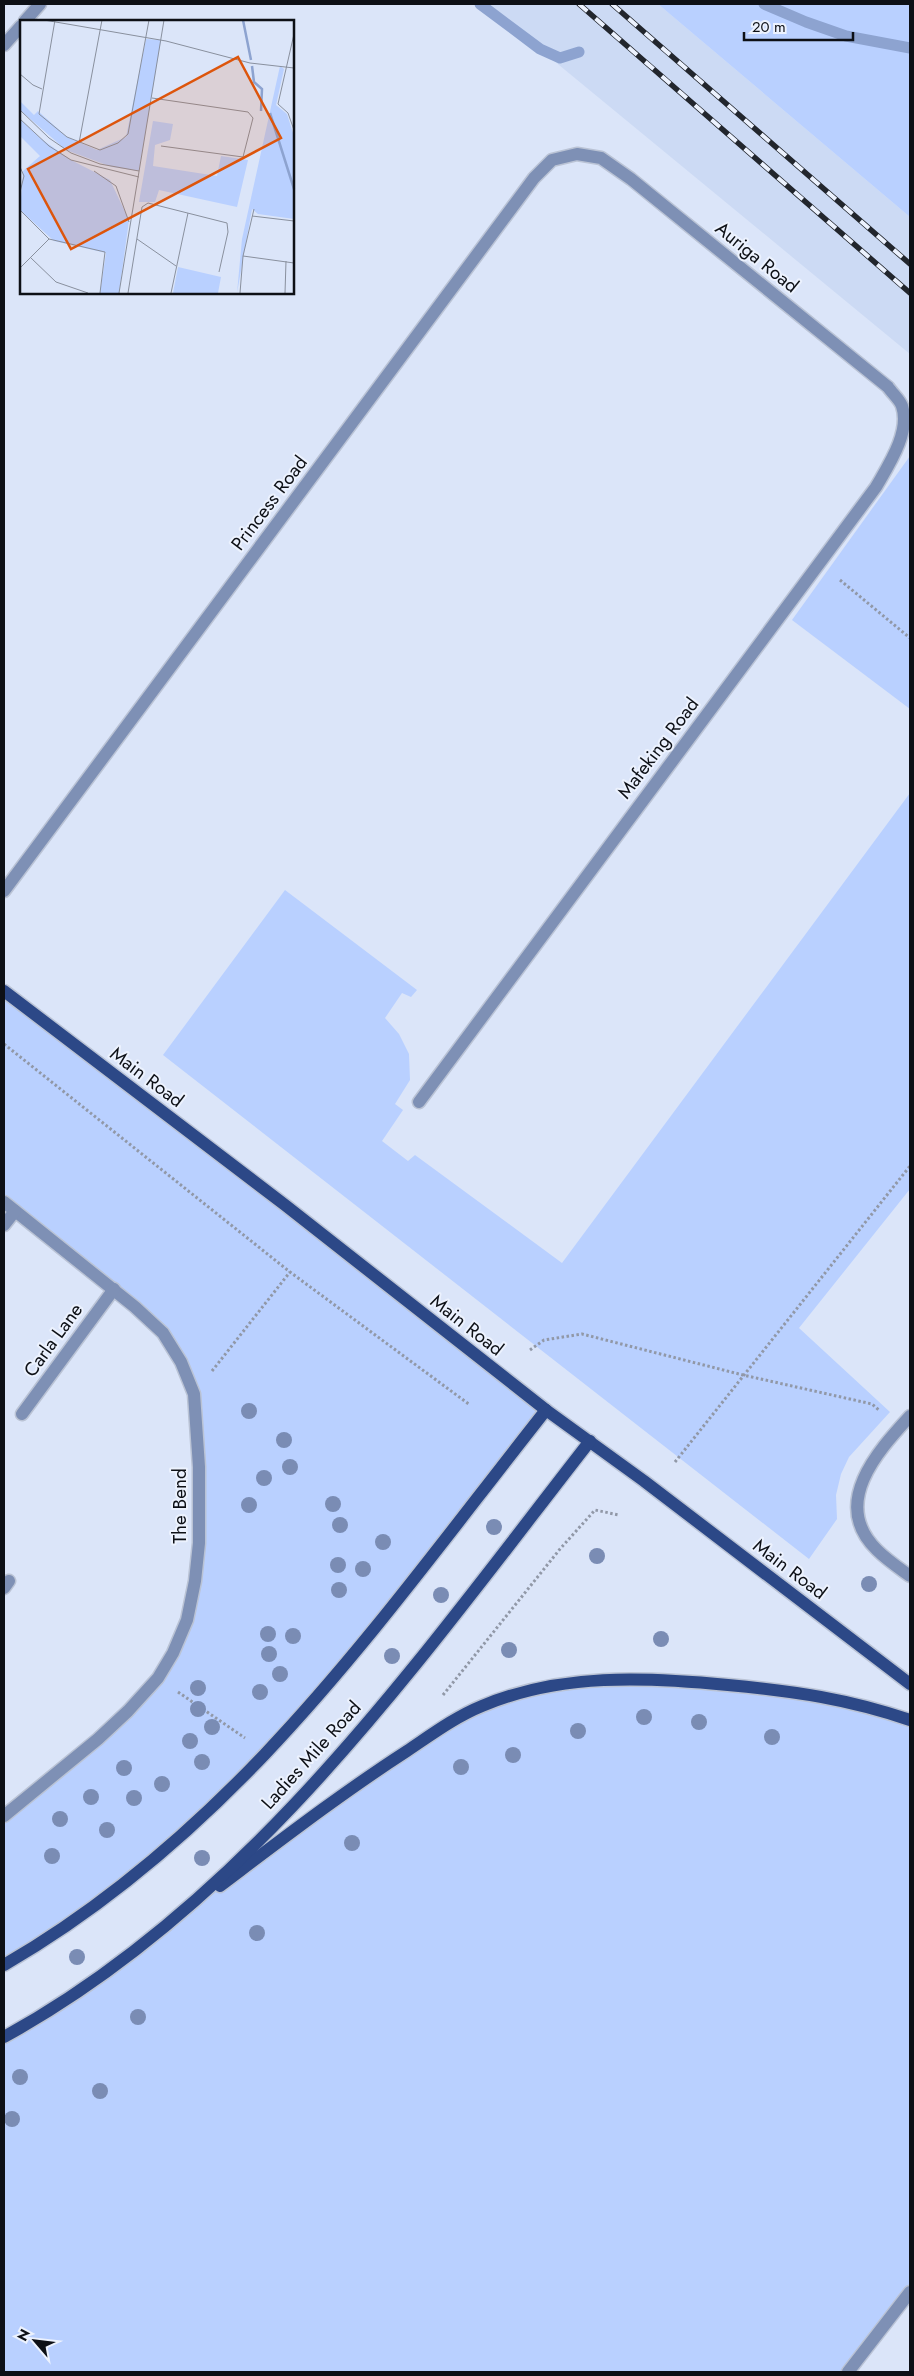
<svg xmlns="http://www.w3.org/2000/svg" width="914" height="2376" viewBox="0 0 914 2376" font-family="Jost,sans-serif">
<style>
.built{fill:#ccdaf4}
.green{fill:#b9d0ff}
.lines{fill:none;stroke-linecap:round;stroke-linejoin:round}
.stream{stroke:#8da3d0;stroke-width:11}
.minor-casing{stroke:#bac3d5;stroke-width:15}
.major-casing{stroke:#bac3d5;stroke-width:15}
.path{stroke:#9198a7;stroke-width:3;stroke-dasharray:2.5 2.5;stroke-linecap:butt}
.minor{stroke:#7e90b5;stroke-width:12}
.major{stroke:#2c4887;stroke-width:12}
.rail-casing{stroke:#22262d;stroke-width:5.5}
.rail{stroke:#ecf2fe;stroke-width:4;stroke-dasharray:11;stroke-linecap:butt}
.tree{fill:#7a8cb4}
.labels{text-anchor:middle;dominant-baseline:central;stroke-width:4;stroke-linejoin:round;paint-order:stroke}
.street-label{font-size:19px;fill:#0d1016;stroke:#ecf2fe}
.inset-river{fill:none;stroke:#8da3d0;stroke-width:2.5}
.inset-road{fill:none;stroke:#89909e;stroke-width:1}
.view{fill:#dd550c;fill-opacity:0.15;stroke:#dd550c;stroke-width:2.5}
.inset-edge{fill:none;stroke:#0d1016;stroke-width:2.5}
</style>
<rect width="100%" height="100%" fill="#dbe5f9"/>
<!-- built -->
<path class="built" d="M485,4H658L910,217V354Z"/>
<!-- green -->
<g class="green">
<path d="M658,4H910V217Z"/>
<path d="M910,456V709L792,620Z"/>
<path d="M910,793V1189L799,1328L890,1412L849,1457L841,1474L836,1495L837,1519L809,1559L163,1055L285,890L417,990L411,997L402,993L385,1018L399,1034L409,1054L410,1080L395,1104L403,1110L382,1141L408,1161L415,1155L562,1263Z"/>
<path d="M4,997L546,1410L374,1631L195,1824L4,1965V1816L98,1739L173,1653L195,1581L194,1394L163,1333L4,1202Z"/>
<path d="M566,1683L769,1689L910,1720V2292L848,2372H4V2037L174,1921L282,1839L481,1706Z"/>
</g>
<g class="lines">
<!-- stream -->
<g class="stream">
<path d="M480,4L540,49L560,58L579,52"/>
<path d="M764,4L806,22L846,36L910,48"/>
</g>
<!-- minor casing -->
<g class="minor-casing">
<g id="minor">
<path d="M25,21L40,4"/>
<path d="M4,45L21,26"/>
<path d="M4,891L534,178L552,160L577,154L601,158L631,179L888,387C892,393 900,400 902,406C911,432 888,466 876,487L419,1102"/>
<path d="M4,1202L135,1307L163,1333L181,1362L194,1394L199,1467V1543L195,1581L187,1620L173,1653L158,1678L128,1711L98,1739L4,1816"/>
<path d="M4,1225L15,1211"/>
<path d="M22,1414L114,1289"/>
<path d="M910,1416C877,1452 830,1504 877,1550C887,1560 899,1568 910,1576"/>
<path d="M4,1588L9,1581"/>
<path d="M848,2372L910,2292"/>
</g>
</g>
<!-- major casing -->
<g class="major-casing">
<g id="major">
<path d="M4,991L285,1205L546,1410L644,1481L910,1684"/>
<path d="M220,1886C281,1840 342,1793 407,1751C431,1735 455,1717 482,1706C560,1673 646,1677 728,1685C794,1691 848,1699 910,1720"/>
<path d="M4,1965C239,1829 382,1617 546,1410"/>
<path d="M4,2037C252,1901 419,1660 590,1441"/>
</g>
</g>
<!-- path -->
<g class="path">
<path d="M840,580L910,638"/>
<path d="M4,1044L290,1272L470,1405"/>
<path d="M530,1350L544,1340L582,1334L743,1375L872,1404L880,1411"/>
<path d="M212,1371L290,1272"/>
<path d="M675,1462L910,1166"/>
<path d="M178,1692L245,1738"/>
<path d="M443,1695L560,1549L595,1510L619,1515"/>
</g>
<!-- minor -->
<use href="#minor" class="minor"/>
<!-- major -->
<use href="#major" class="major"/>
<!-- rail casing -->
<g class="rail-casing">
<g id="rail">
<path d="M579,4L910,293"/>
<path d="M612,4L910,264"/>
</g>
</g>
<!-- rail -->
<use href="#rail" class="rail"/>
</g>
<!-- trees -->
<g class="tree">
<circle cx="249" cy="1411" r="8"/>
<circle cx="284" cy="1440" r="8"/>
<circle cx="290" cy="1467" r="8"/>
<circle cx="264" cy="1478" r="8"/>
<circle cx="333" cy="1504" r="8"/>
<circle cx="249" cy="1505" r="8"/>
<circle cx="340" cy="1525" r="8"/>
<circle cx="494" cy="1527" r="8"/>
<circle cx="383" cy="1542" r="8"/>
<circle cx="597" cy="1556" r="8"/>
<circle cx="338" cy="1565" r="8"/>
<circle cx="363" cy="1569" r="8"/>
<circle cx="869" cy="1584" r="8"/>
<circle cx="339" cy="1590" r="8"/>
<circle cx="441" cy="1595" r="8"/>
<circle cx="268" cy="1634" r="8"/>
<circle cx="293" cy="1636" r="8"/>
<circle cx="661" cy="1639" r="8"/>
<circle cx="509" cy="1650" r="8"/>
<circle cx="269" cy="1654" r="8"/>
<circle cx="392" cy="1656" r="8"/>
<circle cx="280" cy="1674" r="8"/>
<circle cx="198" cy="1688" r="8"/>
<circle cx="260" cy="1692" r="8"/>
<circle cx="198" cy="1709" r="8"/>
<circle cx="644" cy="1717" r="8"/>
<circle cx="699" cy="1722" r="8"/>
<circle cx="212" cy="1727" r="8"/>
<circle cx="578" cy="1731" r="8"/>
<circle cx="772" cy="1737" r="8"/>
<circle cx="190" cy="1741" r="8"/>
<circle cx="513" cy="1755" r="8"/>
<circle cx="202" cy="1762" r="8"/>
<circle cx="461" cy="1767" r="8"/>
<circle cx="124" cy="1768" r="8"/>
<circle cx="162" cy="1784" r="8"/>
<circle cx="91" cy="1797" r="8"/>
<circle cx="134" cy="1798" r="8"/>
<circle cx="60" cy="1819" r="8"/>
<circle cx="107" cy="1830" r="8"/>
<circle cx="352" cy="1843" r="8"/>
<circle cx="52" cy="1856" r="8"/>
<circle cx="202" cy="1858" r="8"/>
<circle cx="257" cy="1933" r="8"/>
<circle cx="77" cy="1957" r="8"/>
<circle cx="138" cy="2017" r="8"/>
<circle cx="20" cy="2077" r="8"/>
<circle cx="100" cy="2091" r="8"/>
<circle cx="12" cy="2119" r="8"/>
</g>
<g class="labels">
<!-- street labels -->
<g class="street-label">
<text transform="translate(757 257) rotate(39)">Auriga Road</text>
<text transform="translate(269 503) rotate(-53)">Princess Road</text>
<text transform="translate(658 748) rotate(-53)">Mafeking Road</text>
<text transform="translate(147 1077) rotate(37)">Main Road</text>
<text transform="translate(467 1325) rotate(38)">Main Road</text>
<text transform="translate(53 1340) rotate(-54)">Carla Lane</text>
<text transform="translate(179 1506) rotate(-90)">The Bend</text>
<text transform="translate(790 1569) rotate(37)">Main Road</text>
<text transform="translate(311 1755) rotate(-48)">Ladies Mile Road</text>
</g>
</g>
<!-- overview -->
<g transform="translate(20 20)">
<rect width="274" height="274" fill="#dbe5f9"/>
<path d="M126,19L141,20L119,151L92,147L46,130L0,90V81L14,95L18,91L47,117L77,130L106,117ZM260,46L264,49L256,85L267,94L274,116V199L238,194L232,189L217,273L222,219ZM0,99L20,118L51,140L90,160L109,200L99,273H80L86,233L34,221L0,190L3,151L20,136L0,116ZM133,101L153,104L150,120L135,125L133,146L197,156L201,136L228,140L217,187L139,170L135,182H119ZM158,247L201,257L198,273H153Z" fill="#b9d0ff"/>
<path class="inset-river" d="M223,0L231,40M232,46L234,62L242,69L241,91M250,93L274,169"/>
<path class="inset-road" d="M24,0L146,21L230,43L274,48M35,0L19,94L47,117L80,130L98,123L108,114L129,0M274,14L258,84L268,93L274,110M0,54L13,65L22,69M132,78L228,92L233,98L223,137L141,126M0,90L29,118L51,133L80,144L119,151M0,99L29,126L51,140L119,157M59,123L82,0M0,147L4,156L0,172M74,151L96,166L109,202M0,190L29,219L85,232L80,273M232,196L274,201M117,219L156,246M223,236L274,243M11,238L36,262L68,273M0,248L29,219M99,273L144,0M108,273L122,187L128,183L207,203L208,212L199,252M151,273L168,193M220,273L223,236L234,189M265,273L266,241"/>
<path class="view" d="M218,37L261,118L51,229L8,149Z"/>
<rect width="274" height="274" class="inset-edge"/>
</g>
<!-- border -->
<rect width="914" height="2376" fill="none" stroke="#0d1016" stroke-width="10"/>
<!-- north arrow -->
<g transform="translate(35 2341) rotate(298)" stroke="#ecf2fe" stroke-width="4" paint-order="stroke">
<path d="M0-4L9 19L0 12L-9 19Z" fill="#0d1016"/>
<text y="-8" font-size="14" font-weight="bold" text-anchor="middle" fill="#0d1016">N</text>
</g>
<!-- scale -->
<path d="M744 32v8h109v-8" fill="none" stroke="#0d1016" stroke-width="2.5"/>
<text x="752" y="32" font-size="15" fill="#0d1016" stroke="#ecf2fe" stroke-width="4" paint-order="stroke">20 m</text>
</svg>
